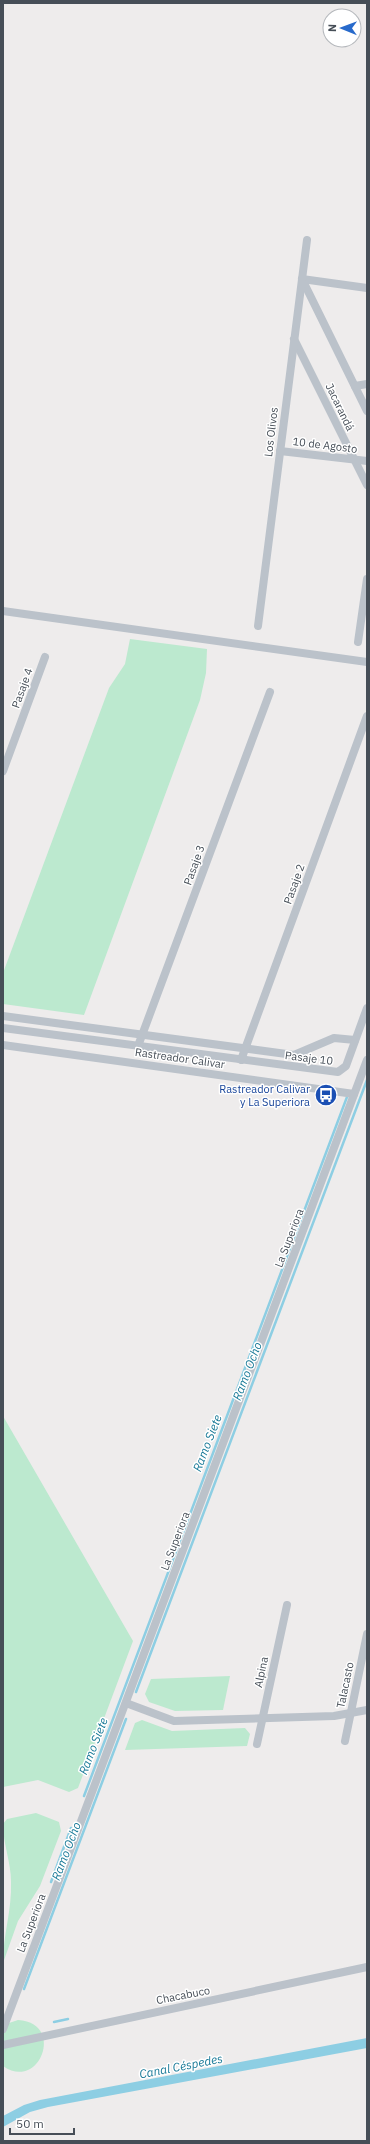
<svg xmlns="http://www.w3.org/2000/svg" width="370" height="2144" viewBox="0 0 370 2144" font-family="'IBM Plex Sans',sans-serif">
<style>
.green{fill:#bce9cf}
.water{fill:#8dcee3}
.lines{fill:none;stroke-linecap:round;stroke-linejoin:round}
.stream{stroke:#8dcee3;stroke-width:2.5}
.minor{stroke:#bbc2ca;stroke-width:8}
.labels{text-anchor:middle;dominant-baseline:central;stroke-width:3;stroke-linejoin:round;paint-order:stroke}
.street-label{font-size:11px;fill:#464e57;stroke:#fff}
.transit-label{font-size:11px;fill:#164399;stroke:#fff;text-anchor:end}
.water-label{font-size:12px;font-style:italic;fill:#187997;stroke:#fff}
</style>
<rect width="100%" height="100%" fill="#eeecec"/>
<!-- green -->
<g class="green">
<path d="M130,639L207,649L206,673L200,700L84,1015L3,1004V973L109,688L125,664Z"/>
<path d="M3,1416L133,1641L78,1788L69,1792L38,1780L3,1787Z"/>
<path d="M230,1676L223,1710L175,1711L149,1702L145,1694L151,1679Z"/>
<path d="M142,1720L172,1731L245,1728L250,1734L247,1746L125,1750L135,1723Z"/>
<path d="M36,1813L59,1822L61,1831L40,1886L18,1921L3,1963C3,1934 12,1911 11,1882C11,1862 3,1844 3,1824L7,1819Z"/>
<path d="M18,2020C66,2023 39,2092 3,2066V2025Z"/>
</g>
<!-- water -->
<path class="water" d="M367,2038V2048L48,2107L30,2112L3,2127V2116L24,2105L40,2100Z"/>
<g class="lines">
<!-- stream -->
<g class="stream">
<path d="M136,1692L367,1080"/>
<path d="M84,1796L347,1097"/>
<path d="M51,1882L71,1828"/>
<path d="M24,1989L126,1719"/>
<path d="M54,2022L68,2019"/>
</g>
<!-- minor -->
<g class="minor">
<path d="M302,279L367,411"/>
<path d="M302,279L367,288"/>
<path d="M294,339L367,485"/>
<path d="M355,386L367,384"/>
<path d="M280,451L367,461"/>
<path d="M3,611L367,662"/>
<path d="M258,626L307,240"/>
<path d="M358,642L367,579"/>
<path d="M3,771L45,657"/>
<path d="M3,1016L294,1055L334,1038L355,1040"/>
<path d="M3,1028L338,1072L346,1066L367,1008"/>
<path d="M3,1045L354,1094"/>
<path d="M138,1046L270,692"/>
<path d="M241,1060L367,716"/>
<path d="M126,1703L174,1721L334,1716L367,1710"/>
<path d="M345,1741L367,1634"/>
<path d="M257,1744L287,1605"/>
<path d="M3,2029L367,1060"/>
<path d="M3,2045L367,1967"/>
</g>
</g>
<!-- icons -->
<defs>
<g id="bus-disc" transform="scale(1.15)"><circle r="9.5" fill="#1a4fb4" stroke="#fff"/><path d="M-5-6H5V4H4V6H2V4H-2V6H-4V4H-5ZM-3.5-4V0h7V-4ZM-3.5 1.2v1.5H-2V1.2ZM2 1.2v1.5H3.5V1.2Z" fill="#fff"/></g>
</defs>
<g fill-rule="evenodd">
<use href="#bus-disc" x="326" y="1095"/>
</g>
<g class="labels">
<!-- street labels -->
<g class="street-label">
<text transform="translate(340 407) rotate(64)">Jacarandá</text>
<text transform="translate(271 432) rotate(-83)">Los Olivos</text>
<text transform="translate(325 445) rotate(7)">10 de Agosto</text>
<text transform="translate(22 688) rotate(-70)">Pasaje 4</text>
<text transform="translate(194 865) rotate(-70)">Pasaje 3</text>
<text transform="translate(294 884) rotate(-70)">Pasaje 2</text>
<text transform="translate(180 1058) rotate(8)">Rastreador Calivar</text>
<text transform="translate(309 1058) rotate(7)">Pasaje 10</text>
<text transform="translate(289 1238) rotate(-69)">La Superiora</text>
<text transform="translate(175 1541) rotate(-69)">La Superiora</text>
<text transform="translate(261 1672) rotate(-78)">Alpina</text>
<text transform="translate(345 1685) rotate(-78)">Talacasto</text>
<text transform="translate(31 1923) rotate(-69)">La Superiora</text>
<text transform="translate(183 1995) rotate(-11)">Chacabuco</text>
</g>
<!-- transit labels -->
<g class="transit-label">
<text x="310" y="1089">Rastreador Calivar<tspan x="310" dy="13">y La Superiora</tspan></text>
</g>
<!-- water labels -->
<g class="water-label">
<text transform="translate(247 1371) rotate(-69)">Ramo Ocho</text>
<text transform="translate(207 1443) rotate(-69)">Ramo Siete</text>
<text transform="translate(93 1746) rotate(-69)">Ramo Siete</text>
<text transform="translate(66 1851) rotate(-69)">Ramo Ocho</text>
<text transform="translate(181 2066) rotate(-11)">Canal Céspedes</text>
</g>
</g>
<!-- border -->
<rect width="370" height="2144" fill="none" stroke="#464e57" stroke-width="8"/>
<!-- north arrow -->
<g transform="translate(342 28) rotate(271)"><circle r="19" fill="#ffffff" stroke="#b5b8bc"/>
<path d="M0-3L7 15L0 10L-7 15Z" fill="#286acb"/>
<text y="-6" font-size="11" font-weight="bold" text-anchor="middle" fill="#464e57">N</text>
</g>
<!-- scale -->
<path d="M10 2128v6h64v-6" fill="none" stroke="#464e57" stroke-width="2"/>
<text x="16" y="2128" font-size="12" fill="#464e57" stroke="#ffffff" stroke-width="3" paint-order="stroke">50 m</text>
</svg>
